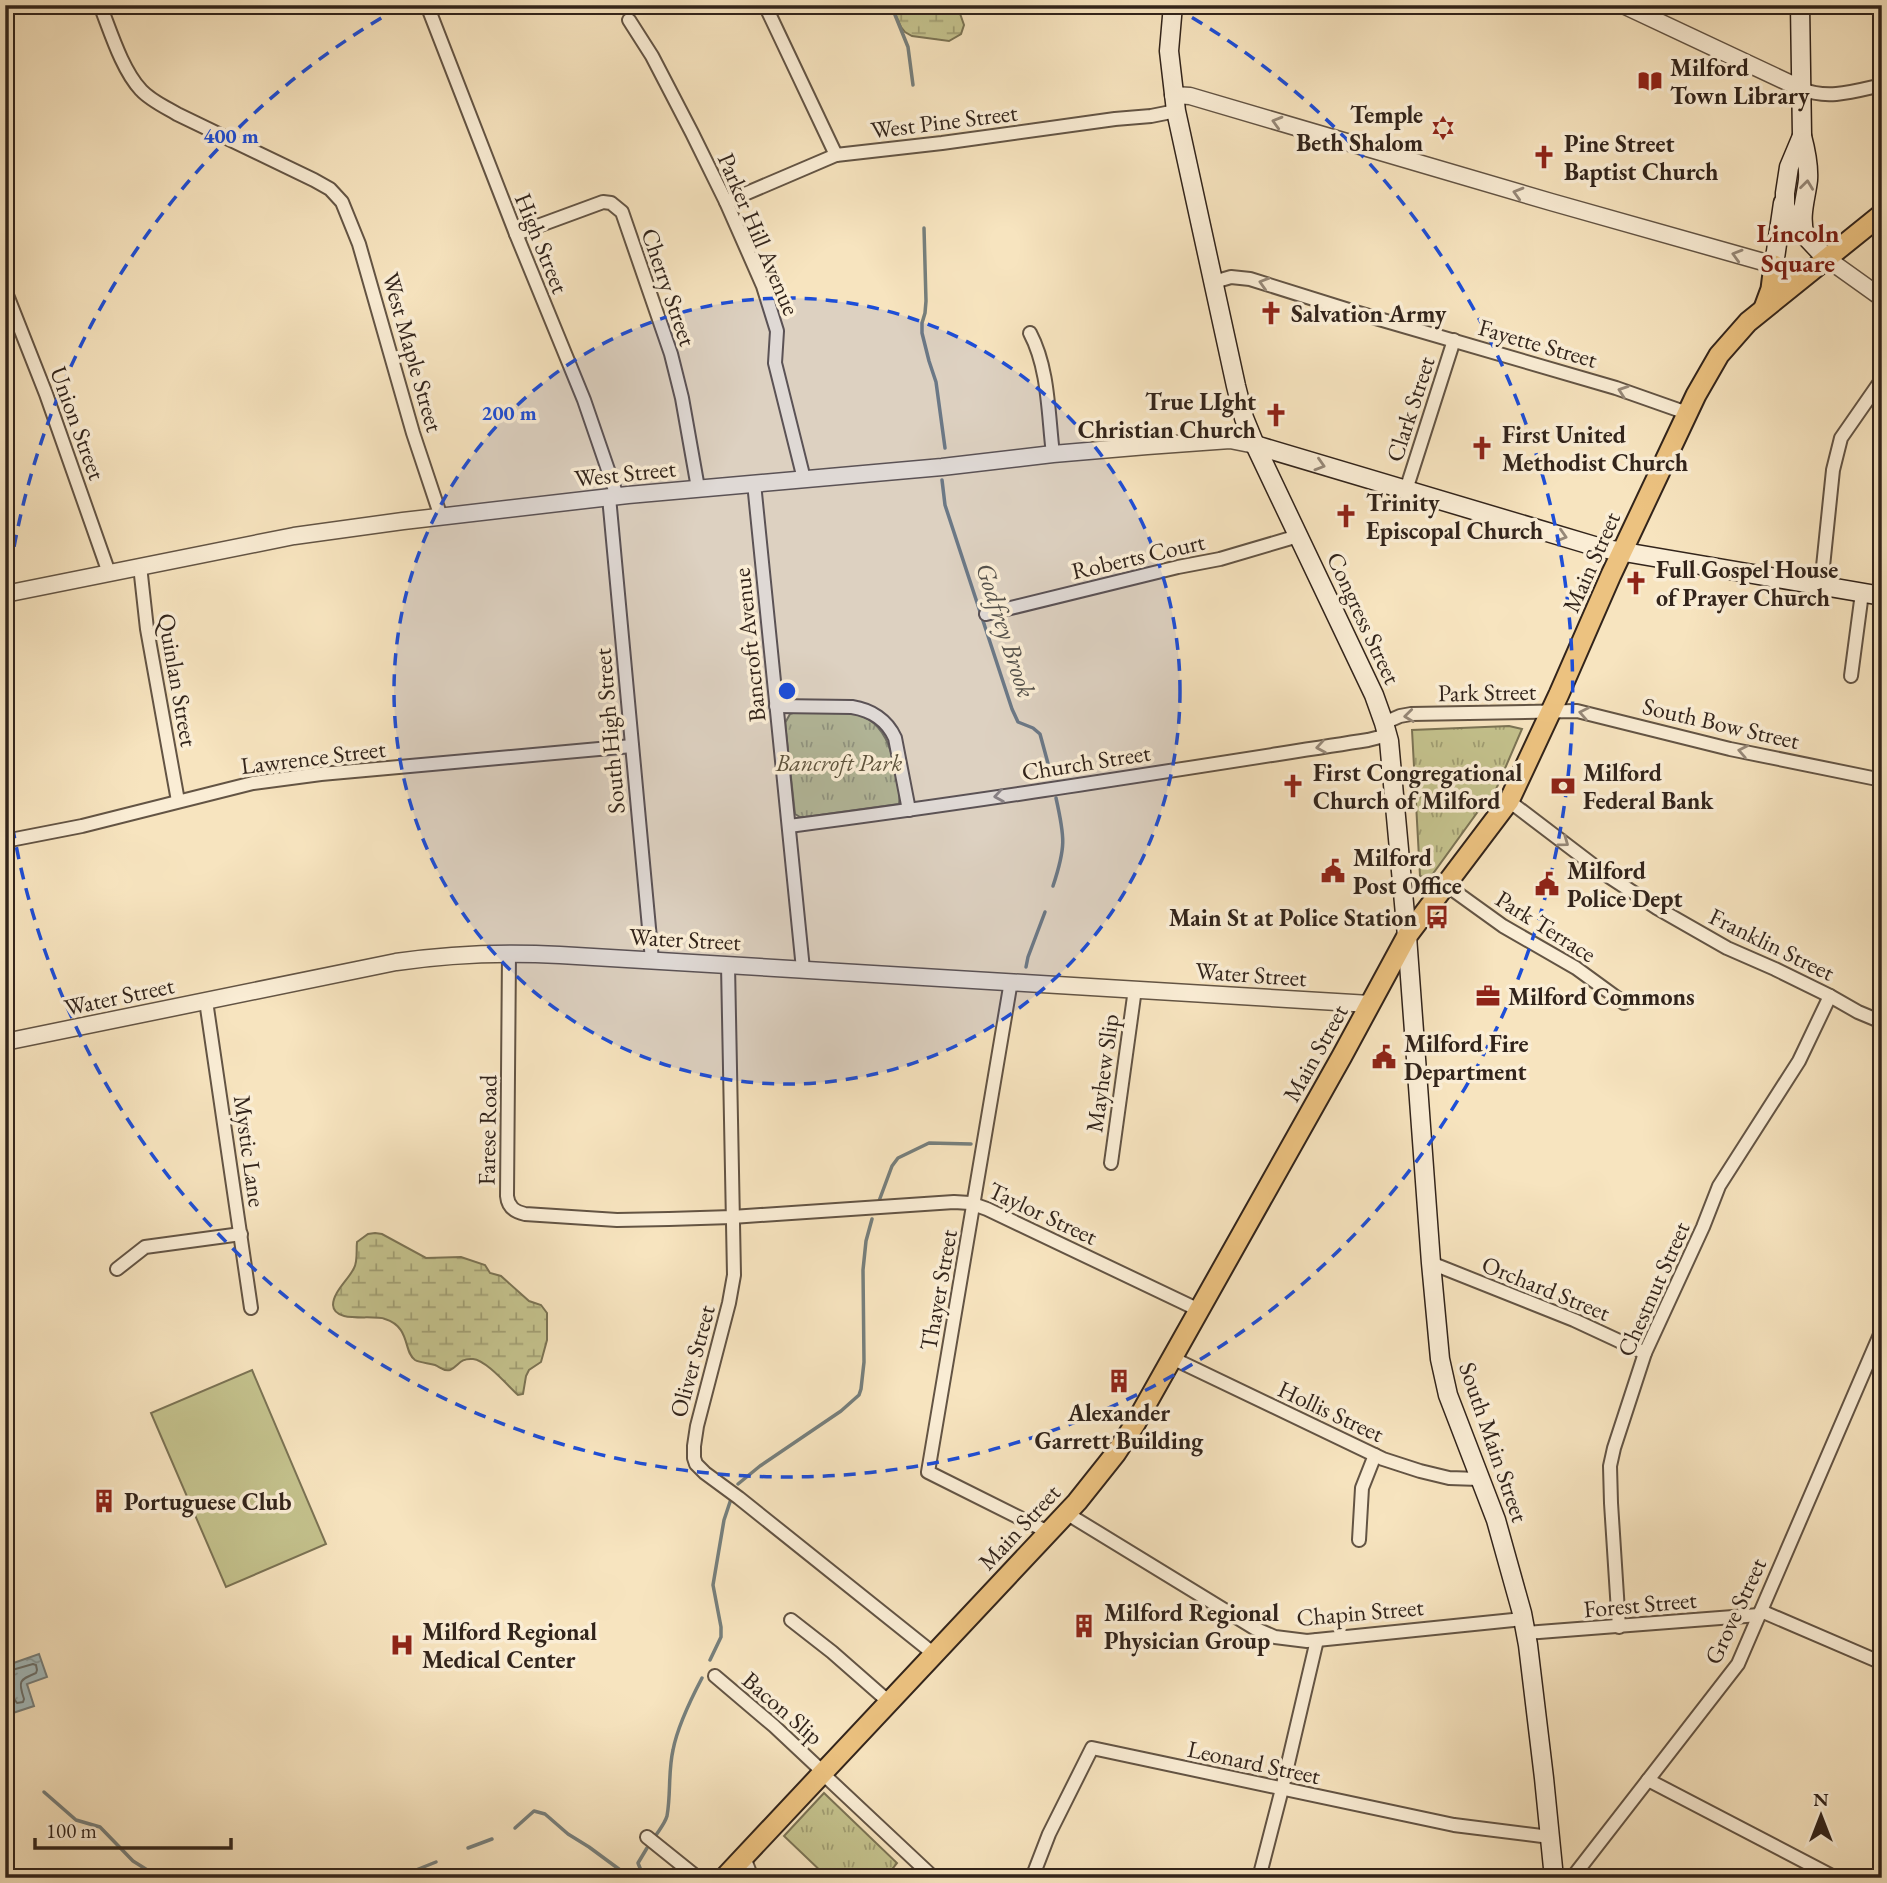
<svg xmlns="http://www.w3.org/2000/svg" width="1887" height="1883" viewBox="0 0 1887 1883" font-family="'EB Garamond',serif">
<style>
.grass{fill:url(#grass-tufts);stroke:#7b7354;stroke-width:2}
.wetland{fill:url(#wetland-marsh);stroke:#7b7354;stroke-width:2}
.garden{fill:#c4c28d;stroke:#7b7354;stroke-width:2}
.water{fill:url(#water-ripples);stroke:#767f7c;stroke-width:2}
.lines{fill:none;stroke-linecap:round;stroke-linejoin:round}
.shore{stroke:#6a706c;stroke-width:2}
.stream{stroke:#767f7c;stroke-width:3.5}
.minor-casing{stroke:#635444;stroke-width:16}
.tertiary-casing{stroke:#635444;stroke-width:19}
.secondary-casing{stroke:#32241b;stroke-width:21}
.primary-casing{stroke:#32241b;stroke-width:23}
.minor{stroke:#faedd5;stroke-width:12}
.tertiary{stroke:#faedd5;stroke-width:16}
.secondary{stroke:#faedd5;stroke-width:18}
.primary{stroke:#ecc280;stroke-width:19}
.oneway{stroke:#968878}
.ring{fill:none;stroke:#1d4ed8;stroke-width:3.5;stroke-dasharray:12 9}
.labels{text-anchor:middle;dominant-baseline:central;stroke-width:7;stroke-linejoin:round;paint-order:stroke}
.poi-label{font-size:24px;font-weight:bold;fill:#32241b;stroke:#faedd5;text-anchor:start}
.street-label{font-size:24px;fill:#32241b;stroke:#faedd5}
.park-label{font-size:24px;font-style:italic;fill:#5e533d;stroke:#faedd5}
.neighbourhood-label{font-size:26px;font-weight:bold;fill:#7a1f14;stroke:#faedd5}
.water-label{font-size:26px;font-style:italic;fill:#54514c;stroke:#faedd5}
.centre{fill:#1d4ed8;stroke:#faedd5;stroke-width:3.5}
.ring-label{font-size:21px;text-anchor:middle;font-weight:bold;fill:#1d4ed8;stroke:#faedd5;stroke-width:7;stroke-linejoin:round;paint-order:stroke}
</style>
<defs>
<pattern id="grass-tufts" width="24" height="20" patternUnits="userSpaceOnUse" patternTransform="scale(1.75)"><rect width="24" height="20" fill="#c4c28d"/><path d="M3 7l-1-3M5 7V3M7 7l1-3M15 17l-1-3M17 17v-4M19 17l1-3" fill="none" stroke="#a09d72"/></pattern>
<pattern id="wetland-marsh" width="20" height="14" patternUnits="userSpaceOnUse" patternTransform="scale(1.75)"><rect width="20" height="14" fill="#c4c28d"/><path d="M1 5h8M5 5V1M11 12h8M15 12V8" fill="none" stroke="#a09d72"/></pattern>
<pattern id="water-ripples" width="26" height="14" patternUnits="userSpaceOnUse" patternTransform="scale(1.75)"><rect width="26" height="14" fill="#a3bbbd"/><path d="M2 4q2-2 4 0t4 0M15 11q2-2 4 0t4 0" fill="none" stroke="#859899"/></pattern>
</defs>
<rect width="100%" height="100%" fill="#f7e4bf"/>
<filter id="stains"><feTurbulence type="fractalNoise" baseFrequency=".00286" numOctaves="4"/><feColorMatrix values="0 0 0 0 .2 0 0 0 0 .09 0 0 0 0 .02 0 0 0 .5 -.17"/></filter>
<radialGradient id="worn" r=".72"><stop offset=".6" stop-color="#630" stop-opacity="0"/><stop offset="1" stop-color="#630" stop-opacity=".3"/></radialGradient>
<!-- grass -->
<g class="grass">
<path d="M796,712C844,712 880,703 893,760C896,774 901,790 899,804L805,817H800L795,814L785,723L790,714Z"/>
<path d="M1509,726L1522,729L1494,794L1487,799L1432,875L1428,878L1420,876L1412,730Z"/>
<path d="M824,1793L897,1863L885,1878H828L784,1836Z"/>
</g>
<!-- wetland -->
<g class="wetland">
<path d="M891,5H957L964,25L961,34L949,41L912,36L905,32L901,27Z"/>
<path d="M375,1233L382,1234L426,1258L461,1257L485,1265L490,1273L501,1276L529,1301L541,1305L547,1313V1340L541,1362L529,1370L526,1376L523,1394L518,1395C508,1386 486,1360 473,1359C459,1358 459,1366 450,1370C444,1372 440,1367 435,1365C429,1363 420,1363 415,1360C403,1352 411,1327 385,1319C373,1314 334,1324 333,1305C333,1292 349,1279 354,1268C358,1261 356,1250 357,1242L368,1234Z"/>
</g>
<!-- garden -->
<path class="garden" d="M252,1370L326,1544L226,1587L151,1413Z"/>
<!-- water -->
<path class="water" d="M39,1654L47,1677L27,1684L34,1706L13,1713L5,1693V1666Z"/>
<g class="lines">
<!-- shore -->
<path class="shore" d="M5,1672L33,1664L36,1665L37,1670L36,1673C19,1680 18,1681 24,1699L23,1702L17,1703L12,1696L5,1694"/>
<!-- stream -->
<g class="stream">
<path d="M891,5L908,47L913,85"/>
<path d="M924,228L926,301L925,313L922,323V333L929,361L936,382L945,448"/>
<path d="M942,480L945,505L1012,709L1018,722L1033,728L1040,734L1052,778"/>
<path d="M1053,886C1066,847 1065,838 1056,798"/>
<path d="M1026,967L1028,957L1045,912"/>
<path d="M879,1201L892,1166L898,1158L929,1143L971,1144"/>
<path d="M738,1484L760,1466L841,1411L859,1395L861,1389L864,1362L863,1270L866,1241L872,1219"/>
<path d="M710,1660L721,1637V1627L713,1585L724,1520L731,1499"/>
<path d="M44,1792L76,1820L100,1827L133,1861L160,1878"/>
<path d="M515,1828L534,1811L545,1814L568,1834L589,1847L631,1878"/>
<path d="M656,1835C660,1829 665,1823 667,1816C671,1794 668,1772 673,1750C677,1729 692,1697 702,1678"/>
<path d="M468,1848L492,1839"/>
<path d="M396,1878L436,1862"/>
<path d="M644,1878L638,1863L647,1848"/>
</g>
<!-- minor casing -->
<g class="minor-casing">
<g id="minor">
<path d="M100,5C110,30 122,70 141,90C150,100 165,107 177,114L314,180L330,189L342,202L359,244L413,433L441,517"/>
<path d="M427,5L516,234L584,400L617,496"/>
<path d="M765,5L836,155"/>
<path d="M629,20L652,56L692,133L726,202L763,286L777,331L775,363L804,479"/>
<path d="M1802,89C1828,100 1855,91 1882,85"/>
<path d="M726,202L836,155L942,143L1115,119L1151,116L1176,111"/>
<path d="M516,234L603,202L611,203L622,212L671,354L682,398L698,488"/>
<path d="M1214,282L1231,277L1250,279L1355,312L1616,388L1687,413"/>
<path d="M5,290L46,394L109,573"/>
<path d="M1030,333C1049,369 1048,414 1053,454"/>
<path d="M754,483L803,969"/>
<path d="M1406,490L1454,340"/>
<path d="M609,497L652,960"/>
<path d="M140,566L147,629L178,801"/>
<path d="M1821,586L1833,470L1841,438L1882,379"/>
<path d="M986,614L1178,567L1220,559L1298,536"/>
<path d="M1851,676L1862,593"/>
<path d="M776,706L852,707C871,710 887,720 895,738L909,810"/>
<path d="M1384,723L1400,716L1411,714L1577,711L1730,749L1882,780"/>
<path d="M1509,801L1605,874L1657,908L1727,948L1775,969L1830,996L1858,1012L1882,1022"/>
<path d="M789,826C983,801 1175,770 1368,740L1388,735"/>
<path d="M5,841L82,826L253,783L321,774L632,746"/>
<path d="M1446,885L1503,926L1576,968L1624,1003"/>
<path d="M509,954L507,1196C508,1207 515,1212 525,1214L617,1220L669,1219L732,1217L954,1202L970,1203L987,1209L1199,1310"/>
<path d="M728,965L734,1275L729,1303L697,1426L694,1446V1458L696,1464L705,1473L739,1498L934,1654"/>
<path d="M1011,981L928,1472L1048,1532"/>
<path d="M206,1001L251,1308"/>
<path d="M1111,1163L1135,989"/>
<path d="M1431,1263L1574,1320L1645,1353"/>
<path d="M117,1269L145,1247L241,1234"/>
<path d="M1172,1358L1383,1459L1420,1471L1449,1478L1479,1479"/>
<path d="M1066,1513L1254,1628L1275,1637L1307,1641L1523,1619"/>
<path d="M1359,1540L1362,1488L1375,1455"/>
<path d="M1761,1611L1882,1663"/>
<path d="M791,1620L832,1652L889,1702"/>
<path d="M1619,1627L1611,1503L1610,1466L1614,1448L1645,1353L1703,1227L1719,1186L1799,1061L1830,996"/>
<path d="M1526,1633L1759,1615"/>
<path d="M715,1676L774,1726L823,1772"/>
<path d="M822,1773L934,1878"/>
<path d="M1648,1780L1836,1878"/>
<path d="M647,1837L698,1878"/>
<path d="M742,1859L747,1865L752,1878"/>
<path d="M1032,1878L1049,1834L1092,1748L1454,1825L1550,1837"/>
<path d="M1259,1878L1282,1789L1317,1640"/>
<path d="M1572,1878L1738,1664L1882,1330"/>
</g>
</g>
<!-- tertiary casing -->
<g class="tertiary-casing">
<g id="tertiary">
<path d="M1623,5L1802,89"/>
<path d="M1173,95L1190,96L1551,202L1774,265L1791,272L1800,279"/>
<path d="M1826,258L1882,298"/>
<path d="M5,594L294,536L403,521L628,495L942,467L1053,454L1147,446L1230,440L1255,445"/>
<path d="M5,1042L396,962C450,954 506,952 560,955L1370,1004"/>
</g>
</g>
<!-- secondary casing -->
<g class="secondary-casing">
<g id="secondary">
<path d="M1173,5L1169,51L1176,111L1236,386L1244,418L1255,445L1374,695L1384,723L1389,741L1407,936L1431,1263L1440,1359L1448,1395L1496,1520L1522,1613L1528,1645L1544,1778L1554,1878"/>
<path d="M1800,5L1802,136C1806,151 1809,165 1808,180C1806,198 1799,217 1805,235"/>
<path d="M1802,136L1789,167L1785,193V206L1793,223L1826,258"/>
<path d="M1774,265L1783,203"/>
<path d="M1255,445L1601,548L1882,596"/>
</g>
</g>
<!-- primary casing -->
<g class="primary-casing">
<g id="primary">
<path d="M1764,308L1771,289L1774,265"/>
<path d="M724,1878L1077,1502L1116,1453L1135,1424L1342,1056L1407,936L1509,801L1559,694L1611,575L1696,395L1719,355L1748,322L1882,214"/>
</g>
</g>
<!-- minor -->
<use href="#minor" class="minor"/>
<!-- tertiary -->
<use href="#tertiary" class="tertiary"/>
<!-- secondary -->
<use href="#secondary" class="secondary"/>
<!-- primary -->
<use href="#primary" class="primary"/>
</g>
<!-- one-way arrows -->
<defs><path id="oneway-chevron" d="M-2-3.5L2.5 0L-2 3.5" fill="none" stroke-width="1.6" stroke-linecap="round" stroke-linejoin="round" transform="scale(1.75)"/></defs>
<g class="oneway">
<use href="#oneway-chevron" transform="translate(1277 122) rotate(-164)"/>
<use href="#oneway-chevron" transform="translate(1807 185) rotate(-83)"/>
<use href="#oneway-chevron" transform="translate(1518 193) rotate(-164)"/>
<use href="#oneway-chevron" transform="translate(1737 255) rotate(-164)"/>
<use href="#oneway-chevron" transform="translate(1264 283) rotate(-163)"/>
<use href="#oneway-chevron" transform="translate(1623 391) rotate(-161)"/>
<use href="#oneway-chevron" transform="translate(1320 465) rotate(17)"/>
<use href="#oneway-chevron" transform="translate(1562 536) rotate(17)"/>
<use href="#oneway-chevron" transform="translate(1584 713) rotate(-169)"/>
<use href="#oneway-chevron" transform="translate(1409 716) rotate(173)"/>
<use href="#oneway-chevron" transform="translate(1321 747) rotate(171)"/>
<use href="#oneway-chevron" transform="translate(1743 751) rotate(-169)"/>
<use href="#oneway-chevron" transform="translate(999 796) rotate(171)"/>
<use href="#oneway-chevron" transform="translate(1564 842) rotate(36)"/>
</g>
<!-- distance rings -->
<circle cx="787" cy="691" r="393" fill="#1d4ed8" fill-opacity=".12"/>
<g class="ring">
<circle cx="787" cy="691" r="393"/>
<path d="M5 609A786 786 0 0 1 400 7M1174 7A786 786 0 1 1 5 773"/>
</g>
<!-- icons -->
<defs>
<g id="library-bare" transform="scale(1.89)"><path d="M-6-4Q-3-5.5-.7-3.5V5Q-3 3-6 4ZM6-4Q3-5.5 .7-3.5V5Q3 3 6 4Z" fill="#8f2418" stroke="#faedd5" stroke-width="2.5" paint-order="stroke"/></g>
<g id="synagogue-bare" transform="scale(1.89)"><path d="M0-6.5L5.6 3.2H-5.6ZM0 6.5L5.6-3.2H-5.6Z" fill="#8f2418" stroke="#faedd5" stroke-width="2.5" paint-order="stroke"/></g>
<g id="church-bare" transform="scale(1.89)"><path d="M-1.2-6h2.4v3.5h3.3v2.4h-3.3V6h-2.4V-.1h-3.3v-2.4h3.3Z" fill="#8f2418" stroke="#faedd5" stroke-width="2.5" paint-order="stroke"/></g>
<g id="bank-bare" transform="scale(1.89)"><path d="M-6-4H6V4H-6ZM0-2.3a2.3 2.3 0 1 0 0 4.6a2.3 2.3 0 1 0 0-4.6Z" fill="#8f2418" stroke="#faedd5" stroke-width="2.5" paint-order="stroke"/></g>
<g id="civic-bare" transform="scale(1.89)"><path d="M-.6-6.5H3V-4.5H.6V-3L4-1V1h2V6H-6V1h2V-1L-.6-3ZM-1.2 2.5V6h2.4V2.5Z" fill="#8f2418" stroke="#faedd5" stroke-width="2.5" paint-order="stroke"/></g>
<g id="bus-bare" transform="scale(1.89)"><path d="M-5-6H5V4H4V6H2V4H-2V6H-4V4H-5ZM-3.5-4V0h7V-4ZM-3.5 1.2v1.5H-2V1.2ZM2 1.2v1.5H3.5V1.2Z" fill="#8f2418" stroke="#faedd5" stroke-width="2.5" paint-order="stroke"/></g>
<g id="office-bare" transform="scale(1.89)"><path d="M-6-3h4V-5.5h4V-3h4V5H-6ZM-1-4.5V-3h2v-1.5ZM-6 0V1H6V0Z" fill="#8f2418" stroke="#faedd5" stroke-width="2.5" paint-order="stroke"/></g>
<g id="building-bare" transform="scale(1.89)"><path d="M-4-6H4V6H1V3H-1V6H-4ZM-2.5-4.3h1.7v1.8h-1.7ZM.8-4.3h1.7v1.8H.8ZM-2.5-1h1.7V.8h-1.7ZM.8-1h1.7V.8H.8Z" fill="#8f2418" stroke="#faedd5" stroke-width="2.5" paint-order="stroke"/></g>
<g id="hospital-bare" transform="scale(1.89)"><path d="M-5-5h3v3.5h4V-5h3V5h-3V1.5h-4V5h-3Z" fill="#8f2418" stroke="#faedd5" stroke-width="2.5" paint-order="stroke"/></g>
</defs>
<g fill-rule="evenodd">
<use href="#library-bare" x="1650" y="81"/>
<use href="#synagogue-bare" x="1443" y="128"/>
<use href="#church-bare" x="1544" y="157"/>
<use href="#church-bare" x="1271" y="313"/>
<use href="#church-bare" x="1276" y="415"/>
<use href="#church-bare" x="1482" y="448"/>
<use href="#church-bare" x="1346" y="516"/>
<use href="#church-bare" x="1636" y="583"/>
<use href="#church-bare" x="1293" y="786"/>
<use href="#bank-bare" x="1563" y="786"/>
<use href="#civic-bare" x="1333" y="871"/>
<use href="#civic-bare" x="1547" y="884"/>
<use href="#bus-bare" x="1437" y="917"/>
<use href="#office-bare" x="1488" y="996"/>
<use href="#civic-bare" x="1384" y="1057"/>
<use href="#building-bare" x="1119" y="1381"/>
<use href="#building-bare" x="104" y="1501"/>
<use href="#building-bare" x="1084" y="1626"/>
<use href="#hospital-bare" x="402" y="1645"/>
</g>
<g class="labels">
<!-- poi labels -->
<g class="poi-label">
<text x="1670" y="67">Milford<tspan x="1670" dy="28">Town Library</tspan></text>
<text x="1423" y="114" text-anchor="end">Temple<tspan x="1423" dy="28">Beth Shalom</tspan></text>
<text x="1564" y="143">Pine Street<tspan x="1564" dy="28">Baptist Church</tspan></text>
<text x="1291" y="313">Salvation Army</text>
<text x="1256" y="401" text-anchor="end">True LIght<tspan x="1256" dy="28">Christian Church</tspan></text>
<text x="1502" y="434">First United<tspan x="1502" dy="28">Methodist Church</tspan></text>
<text x="1366" y="502">Trinity<tspan x="1366" dy="28">Episcopal Church</tspan></text>
<text x="1656" y="569">Full Gospel House<tspan x="1656" dy="28">of Prayer Church</tspan></text>
<text x="1313" y="772">First Congregational<tspan x="1313" dy="28">Church of Milford</tspan></text>
<text x="1583" y="772">Milford<tspan x="1583" dy="28">Federal Bank</tspan></text>
<text x="1353" y="857">Milford<tspan x="1353" dy="28">Post Office</tspan></text>
<text x="1567" y="870">Milford<tspan x="1567" dy="28">Police Dept</tspan></text>
<text x="1417" y="917" text-anchor="end">Main St at Police Station</text>
<text x="1508" y="996">Milford Commons</text>
<text x="1404" y="1043">Milford Fire<tspan x="1404" dy="28">Department</tspan></text>
<text x="1119" y="1412" text-anchor="middle">Alexander<tspan x="1119" dy="28">Garrett Building</tspan></text>
<text x="124" y="1501">Portuguese Club</text>
<text x="1104" y="1612">Milford Regional<tspan x="1104" dy="28">Physician Group</tspan></text>
<text x="422" y="1631">Milford Regional<tspan x="422" dy="28">Medical Center</tspan></text>
</g>
<!-- street labels -->
<g class="street-label">
<text transform="translate(944 121) rotate(-7)">West Pine Street</text>
<text transform="translate(759 234) rotate(67)">Parker Hill Avenue</text>
<text transform="translate(542 243) rotate(68)">High Street</text>
<text transform="translate(669 287) rotate(71)">Cherry Street</text>
<text transform="translate(1538 343) rotate(16)">Fayette Street</text>
<text transform="translate(413 352) rotate(74)">West Maple Street</text>
<text transform="translate(1410 409) rotate(-72)">Clark Street</text>
<text transform="translate(78 423) rotate(70)">Union Street</text>
<text transform="translate(625 473) rotate(-6)">West Street</text>
<text transform="translate(1138 556) rotate(-13)">Roberts Court</text>
<text transform="translate(1591 562) rotate(-66)">Main Street</text>
<text transform="translate(1364 618) rotate(65)">Congress Street</text>
<text transform="translate(749 645) rotate(-96)">Bancroft Avenue</text>
<text transform="translate(178 680) rotate(80)">Quinlan Street</text>
<text transform="translate(1487 692) rotate(-1)">Park Street</text>
<text transform="translate(1721 723) rotate(13)">South Bow Street</text>
<text transform="translate(609 731) rotate(-95)">South High Street</text>
<text transform="translate(313 757) rotate(-7)">Lawrence Street</text>
<text transform="translate(1086 762) rotate(-9)">Church Street</text>
<text transform="translate(1546 926) rotate(32)">Park Terrace</text>
<text transform="translate(685 939) rotate(3)">Water Street</text>
<text transform="translate(1772 944) rotate(26)">Franklin Street</text>
<text transform="translate(1251 974) rotate(4)">Water Street</text>
<text transform="translate(119 996) rotate(-12)">Water Street</text>
<text transform="translate(1315 1053) rotate(-61)">Main Street</text>
<text transform="translate(1102 1073) rotate(-82)">Mayhew Slip</text>
<text transform="translate(487 1130) rotate(-89)">Farese Road</text>
<text transform="translate(250 1151) rotate(82)">Mystic Lane</text>
<text transform="translate(1043 1213) rotate(25)">Taylor Street</text>
<text transform="translate(1546 1288) rotate(22)">Orchard Street</text>
<text transform="translate(1653 1289) rotate(-66)">Chestnut Street</text>
<text transform="translate(938 1290) rotate(-80)">Thayer Street</text>
<text transform="translate(692 1361) rotate(-75)">Oliver Street</text>
<text transform="translate(1331 1411) rotate(25)">Hollis Street</text>
<text transform="translate(1494 1442) rotate(71)">South Main Street</text>
<text transform="translate(1019 1527) rotate(-47)">Main Street</text>
<text transform="translate(1640 1604) rotate(-5)">Forest Street</text>
<text transform="translate(1735 1611) rotate(-65)">Grove Street</text>
<text transform="translate(1360 1612) rotate(-5)">Chapin Street</text>
<text transform="translate(783 1708) rotate(41)">Bacon Slip</text>
<text transform="translate(1254 1762) rotate(12)">Leonard Street</text>
</g>
<!-- park labels -->
<g class="park-label">
<text x="839" y="762">Bancroft Park</text>
</g>
<!-- neighbourhood labels -->
<g class="neighbourhood-label">
<text x="1798" y="233">Lincoln<tspan x="1798" dy="30">Square</tspan></text>
</g>
<!-- water labels -->
<g class="water-label">
<text transform="translate(1006 630) rotate(72)">Godfrey Brook</text>
</g>
</g>
<circle cx="787" cy="691" r="10" class="centre"/>
<g class="ring-label">
<text x="231" y="143">400 m</text>
<text x="509" y="420">200 m</text>
</g>
<!-- margin -->
<rect width="1887" height="1883" fill="none" stroke="#f7e4bf" stroke-width="28"/>
<rect x="7" y="7" width="1873" height="1869" fill="none" stroke="#32241b" stroke-width="3.5"/>
<rect x="14" y="14" width="1859" height="1855" fill="none" stroke="#32241b" stroke-width="2"/>
<!-- north arrow -->
<g transform="translate(1821 1816)" stroke="#faedd5" stroke-width="5" paint-order="stroke">
<path d="M0-5L12 26L0 18L-12 26Z" fill="#32241b"/>
<text y="-10" font-size="19" font-weight="bold" text-anchor="middle" fill="#32241b">N</text>
</g>
<!-- scale -->
<path d="M35 1838v10h196v-10" fill="none" stroke="#32241b" stroke-width="3.5"/>
<text x="46" y="1838" font-size="21" fill="#32241b" stroke="#faedd5" stroke-width="5" paint-order="stroke">100 m</text>
<rect width="100%" height="100%" filter="url(#stains)"/>
<rect width="100%" height="100%" fill="url(#worn)"/>
</svg>
